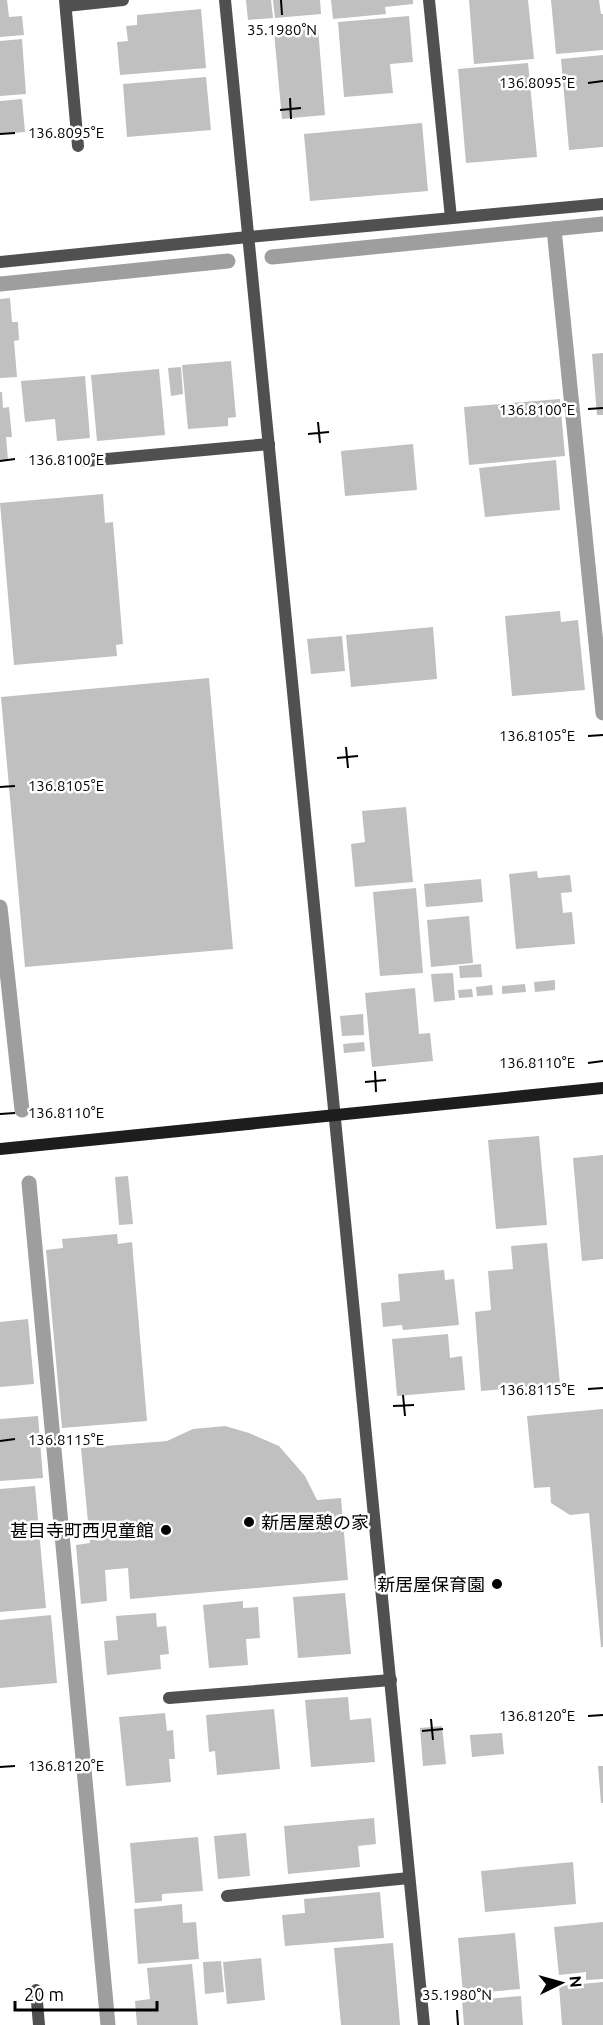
<svg xmlns="http://www.w3.org/2000/svg" width="603" height="2025" viewBox="0 0 603 2025" font-family="Ubuntu,'Noto Sans JP',sans-serif">
<style>
.lines{fill:none;stroke-linecap:round;stroke-linejoin:round}
.stream{stroke:#9e9e9e;stroke-width:15}
.building{fill:#c0c0c0}
.lane{stroke:#505050;stroke-width:12}
.street{stroke:#505050;stroke-width:12}
.secondary{stroke:#1d1d1d;stroke-width:12}
.ticks{fill:none;stroke:#000;stroke-width:2}
.poi-dot{fill:#000;stroke:#fff;stroke-width:2}
.labels{text-anchor:middle;dominant-baseline:central;stroke-width:5;stroke-linejoin:round;paint-order:stroke}
.poi-label{font-size:18px;fill:#000;stroke:#fff;text-anchor:end}
.ticks-label{font-size:15px;text-anchor:middle;fill:#000;stroke:#fff;stroke-width:5;stroke-linejoin:round;paint-order:stroke}
</style>
<rect width="100%" height="100%" fill="#fff"/>
<g class="lines">
<!-- stream -->
<g class="stream">
<path d="M554,229L603,713"/>
<path d="M272,257L603,224"/>
<path d="M0,284L228,261"/>
<path d="M0,907L22,1110"/>
<path d="M29,1183L108,2025"/>
</g>
</g>
<!-- building -->
<g class="building">
<path d="M0,0H7L9,17L22,16L24,35L0,37Z"/>
<path d="M246,0H271L273,18L248,20Z"/>
<path d="M273,0H320L321,14L275,18Z"/>
<path d="M331,0H413V4L385,7L386,14L333,19Z"/>
<path d="M469,0H528L534,59L474,64Z"/>
<path d="M551,0H599L601,14H603V50L556,54Z"/>
<path d="M201,9L206,68L120,75L117,42L128,41L126,26L137,25V15Z"/>
<path d="M409,16L413,62L390,64L393,93L344,97L338,22Z"/>
<path d="M318,28L325,115L282,119L274,32Z"/>
<path d="M22,39L26,94L0,96V41Z"/>
<path d="M603,55V147L569,150L561,59Z"/>
<path d="M528,63L537,157L466,163L458,69Z"/>
<path d="M206,77L211,130L127,137L123,84Z"/>
<path d="M22,99L25,132L0,134V101Z"/>
<path d="M422,123L428,191L310,201L304,134Z"/>
<path d="M10,298L12,322H18L19,340L14,341L17,377L0,378V299Z"/>
<path d="M603,353V415H597L592,354Z"/>
<path d="M231,361L236,417L228,418V426L188,429L182,365Z"/>
<path d="M181,367L183,394L171,396L168,368Z"/>
<path d="M159,369L165,435L97,441L91,375Z"/>
<path d="M85,376L90,438L57,441L55,419L25,422L21,381Z"/>
<path d="M0,392H2L3,408L9,407L12,437H6L8,460L0,461Z"/>
<path d="M560,399L565,456L469,465L464,407Z"/>
<path d="M413,444L417,490L345,496L341,451Z"/>
<path d="M556,460L560,510L485,517L479,468Z"/>
<path d="M103,494L105,523L113,522L123,644L116,645L117,656L14,665L0,503Z"/>
<path d="M560,611L561,622L578,620L585,690L512,696L505,616Z"/>
<path d="M433,627L437,679L351,687L346,635Z"/>
<path d="M342,636L345,671L311,674L307,639Z"/>
<path d="M209,678L233,949L25,967L1,697Z"/>
<path d="M406,807L413,882L355,887L351,844L365,842L362,811Z"/>
<path d="M537,871L538,878L570,875L572,892L561,893L563,913L572,912L575,944L516,949L509,874Z"/>
<path d="M481,879L483,902L426,907L424,884Z"/>
<path d="M416,888L423,973L380,976L373,892Z"/>
<path d="M469,916L473,963L431,967L427,920Z"/>
<path d="M481,964L482,977L460,978L459,966Z"/>
<path d="M453,973L455,1000L434,1002L431,974Z"/>
<path d="M555,980V990L535,992L534,982Z"/>
<path d="M525,984L526,992L502,994V986Z"/>
<path d="M492,985L493,995L477,996L476,987Z"/>
<path d="M415,988L419,1034L430,1033L433,1061L372,1067L365,993Z"/>
<path d="M472,989L473,997L459,998L458,990Z"/>
<path d="M363,1014L364,1035L342,1036L340,1016Z"/>
<path d="M364,1042L365,1051L344,1053L343,1044Z"/>
<path d="M539,1136L547,1225L496,1229L488,1140Z"/>
<path d="M603,1155V1259L582,1261L573,1158Z"/>
<path d="M128,1176L133,1224L119,1225L115,1177Z"/>
<path d="M117,1234L118,1244L132,1242L147,1421L62,1428L46,1250L63,1248L62,1239Z"/>
<path d="M547,1243L560,1384L481,1391L475,1312L491,1310L488,1271L513,1269L511,1246Z"/>
<path d="M444,1270L445,1280L454,1279L459,1325L403,1330L402,1325L383,1327L381,1303L400,1301L398,1274Z"/>
<path d="M28,1319L34,1384L0,1387V1322Z"/>
<path d="M448,1334L450,1358L462,1356L465,1390L397,1396L392,1339Z"/>
<path d="M603,1409V1647H601L589,1513L570,1515L551,1503L550,1487L534,1488L527,1416Z"/>
<path d="M38,1416L43,1478L0,1481V1419Z"/>
<path d="M225,1426L249,1433L279,1446L305,1476L317,1500L341,1498L348,1580L130,1599L128,1568L105,1570L107,1601L81,1604L76,1545L90,1543L81,1448L167,1441L193,1429Z"/>
<path d="M35,1486L46,1608L0,1612V1489Z"/>
<path d="M345,1593L351,1654L298,1658L293,1597Z"/>
<path d="M243,1601V1608L258,1607L260,1638L246,1639L248,1665L209,1668L203,1605Z"/>
<path d="M156,1613L157,1627L166,1626L169,1654L160,1655L161,1669L107,1675L104,1641L118,1640L116,1616Z"/>
<path d="M51,1615L57,1683L0,1688V1620Z"/>
<path d="M348,1697L350,1720L371,1718L375,1762L311,1767L305,1700Z"/>
<path d="M274,1709L280,1769L217,1775L215,1751L209,1752L206,1715Z"/>
<path d="M165,1713L167,1731L173,1730L175,1759H169L171,1782L126,1786L119,1717Z"/>
<path d="M442,1726L446,1764L423,1766L420,1728Z"/>
<path d="M502,1733L504,1754L472,1757L470,1735Z"/>
<path d="M598,1766H603V1803H601Z"/>
<path d="M374,1818L376,1844L358,1846L360,1867L288,1874L284,1826Z"/>
<path d="M246,1833L250,1876L218,1879L214,1836Z"/>
<path d="M198,1837L203,1891L162,1894V1901L135,1903L130,1843Z"/>
<path d="M573,1862L576,1904L485,1912L481,1871Z"/>
<path d="M380,1892L384,1938L285,1946L282,1915L305,1913L304,1899Z"/>
<path d="M182,1904L183,1923L196,1922L199,1959L138,1964L134,1909Z"/>
<path d="M603,1922V1979L586,1980V1972L559,1975L554,1927Z"/>
<path d="M515,1933L520,1989L463,1994L458,1938Z"/>
<path d="M393,1943L400,2025H341L334,1948Z"/>
<path d="M261,1958L265,2000L227,2004L223,1962Z"/>
<path d="M221,1961L224,1992L205,1994L203,1962Z"/>
<path d="M192,1964L198,2025H137L135,2001L150,1999L147,1968Z"/>
<path d="M603,1982V2025H562L559,1986Z"/>
<path d="M521,1996L523,2025H464L462,2001Z"/>
</g>
<g class="lines">
<!-- lane -->
<g class="lane">
<path d="M65,0L78,146"/>
<path d="M66,6L123,0"/>
<path d="M85,461L269,444"/>
<path d="M169,1698L391,1680"/>
<path d="M227,1896L409,1878"/>
<path d="M36,1990L39,2025"/>
</g>
<!-- street -->
<g class="street">
<path d="M225,0L424,2025"/>
<path d="M429,0L451,218"/>
<path d="M0,262L248,237L603,204"/>
</g>
<!-- secondary -->
<path class="secondary" d="M0,1149L603,1088"/>
</g>
<!-- ticks -->
<path class="ticks" d="M281,0L282,15M588,83L603,81M290,98L291,119M280,110L301,108M0,134L15,133M588,409L603,408M318,422L320,443M308,434L329,432M0,461L15,459M588,736L603,735M346,747L348,768M337,758L358,756M0,787L15,786M588,1063L603,1061M375,1071L376,1092M365,1082L386,1080M0,1114L15,1113M588,1389L603,1388M403,1395L405,1416M393,1406L414,1405M0,1441L15,1439M588,1716L603,1715M431,1719L433,1740M422,1731L443,1729M0,1767L15,1766M457,2010L458,2025"/>
<!-- markers -->
<g class="poi-dot">
<circle cx="249" cy="1522" r="6"/>
<circle cx="166" cy="1530" r="6"/>
<circle cx="497" cy="1584" r="6"/>
</g>
<g class="labels">
<!-- poi labels -->
<g class="poi-label">
<text x="261" y="1522" text-anchor="start">新居屋憩の家</text>
<text x="154" y="1530">甚目寺町西児童館</text>
<text x="485" y="1584">新居屋保育園</text>
</g>
</g>
<g class="ticks-label">
<text x="282" y="35">35.1980°N</text>
<text x="537" y="88">136.8095°E</text>
<text x="66" y="138">136.8095°E</text>
<text x="537" y="415">136.8100°E</text>
<text x="66" y="465">136.8100°E</text>
<text x="537" y="741">136.8105°E</text>
<text x="66" y="791">136.8105°E</text>
<text x="537" y="1068">136.8110°E</text>
<text x="66" y="1118">136.8110°E</text>
<text x="537" y="1395">136.8115°E</text>
<text x="66" y="1445">136.8115°E</text>
<text x="537" y="1721">136.8120°E</text>
<text x="66" y="1771">136.8120°E</text>
<text x="457" y="2000">35.1980°N</text>
</g>
<!-- north arrow -->
<g transform="translate(561 1983) rotate(85)" stroke="#ffffff" stroke-width="4.5" paint-order="stroke">
<path d="M0-4.5L10 22L0 15L-10 22Z" fill="#000000"/>
<text y="-9" font-size="16" font-weight="bold" text-anchor="middle" fill="#000000">N</text>
</g>
<!-- scale -->
<path d="M15 2001v9h142v-9" fill="none" stroke="#000000" stroke-width="3"/>
<text x="24" y="2001" font-size="18" fill="#000000" stroke="#ffffff" stroke-width="4.5" paint-order="stroke">20 m</text>
</svg>
